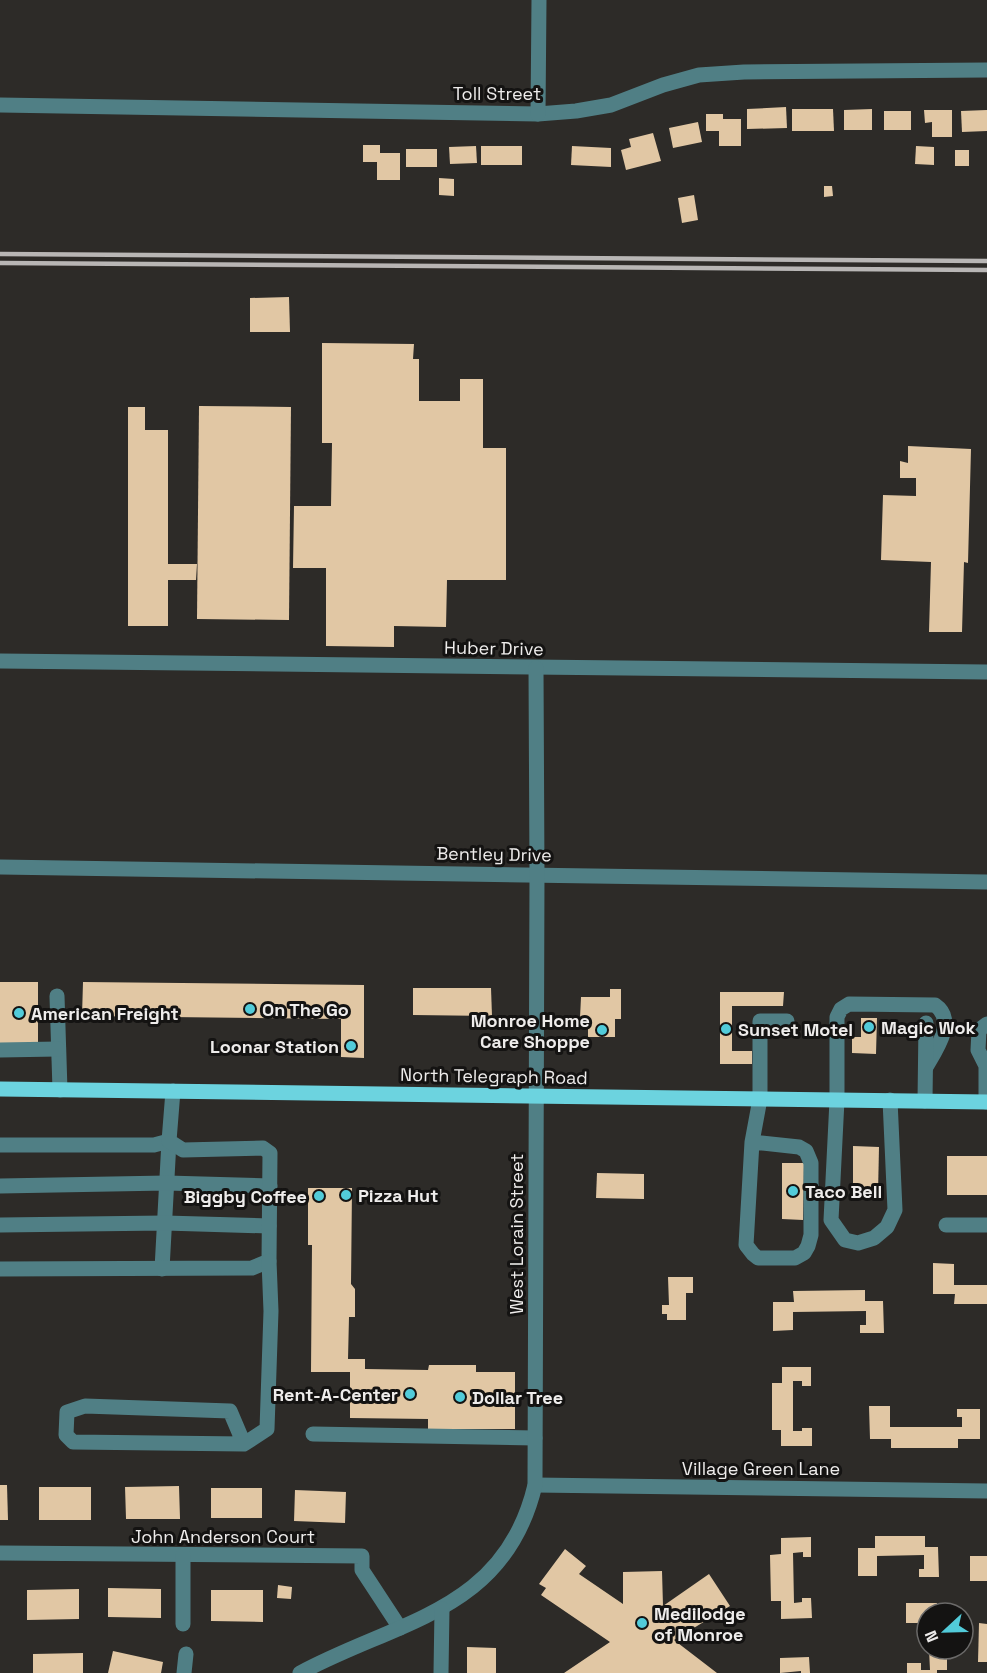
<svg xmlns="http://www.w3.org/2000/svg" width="987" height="1673" viewBox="0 0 987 1673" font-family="'Space Grotesk',sans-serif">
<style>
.building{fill:#e1c7a4}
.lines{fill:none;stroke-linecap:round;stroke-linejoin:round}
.minor{stroke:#507f85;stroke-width:15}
.major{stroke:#6cd3df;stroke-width:15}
.rail{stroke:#b8b6b5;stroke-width:4.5}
.poi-dot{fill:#52cbd9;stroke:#141312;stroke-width:2}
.labels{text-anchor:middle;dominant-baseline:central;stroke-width:6;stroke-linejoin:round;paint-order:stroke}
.street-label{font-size:18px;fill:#eeeceb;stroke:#141312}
.poi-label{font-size:18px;font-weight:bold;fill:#eeeceb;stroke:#141312;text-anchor:start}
</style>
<rect width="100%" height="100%" fill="#2d2b28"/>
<!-- building -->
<g class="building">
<path d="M786,107L787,128L747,129V109Z"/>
<path d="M792,109H833L834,131H792Z"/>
<path d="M872,109V130H844V110Z"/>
<path d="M924,110H952V137H932V122L925,123Z"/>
<path d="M987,110V131L962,132L961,111Z"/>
<rect x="884" y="111" width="27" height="19"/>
<path d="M706,114H723V119H741V146H719V131H706Z"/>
<path d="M698,122L702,142L673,148L669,128Z"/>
<path d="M653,133L661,161L626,170L621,150L631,147L629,139Z"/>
<path d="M363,145H380V153H400V180H377V162H363Z"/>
<path d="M476,146L477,163L450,164L449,147Z"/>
<rect x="481" y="146" width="41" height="19"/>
<path d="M572,146L611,148V167L571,165Z"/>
<path d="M916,146L934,147V165L915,164Z"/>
<rect x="406" y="149" width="31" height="18"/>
<rect x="955" y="150" width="14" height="16"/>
<path d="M439,178L454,179V196L439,195Z"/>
<path d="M824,186H832L833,196L824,197Z"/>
<path d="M694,195L698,220L682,223L678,198Z"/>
<path d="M289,297L290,332H250V298Z"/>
<path d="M322,343L414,344L413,359H419V401H460V379H483V448H506V580H447L446,627L394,626V647L326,646V568H293L294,506H331L332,443H322Z"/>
<path d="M199,406L291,407L289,620L197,619Z"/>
<path d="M128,407H145V430H168V564H197L196,580H168V626H128Z"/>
<path d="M908,446L971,449L968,563L964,562L962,632H929L931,562L881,560L883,495L916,496V478H900V461L908,463Z"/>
<path d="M0,982H38V1044L0,1043Z"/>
<path d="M83,982L364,985V1058L341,1057V1019L82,1016Z"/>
<path d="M413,988H491L492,1016L413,1015Z"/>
<path d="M610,989H621V1019H615V1037H588V1018H580L581,997H610Z"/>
<path d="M720,992H784L783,1006H732V1051H752V1064H720Z"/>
<path d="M861,1018H877L876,1054L852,1053V1037H861Z"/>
<path d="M853,1146L879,1147L878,1194H853Z"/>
<rect x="947" y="1156" width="40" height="39"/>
<path d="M782,1163H804L803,1220L782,1219Z"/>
<path d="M597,1173L644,1174V1199L596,1198Z"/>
<path d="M308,1188H352L351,1284L355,1289V1317H349L348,1359H365V1369L428,1370L429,1365H476V1372H515V1429H428V1419L350,1418V1372H311L312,1245H308Z"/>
<path d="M933,1263L954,1264V1285H987V1304H954L955,1294H933Z"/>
<path d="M668,1277H693V1293H686V1320H667V1314H662V1305H669Z"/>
<path d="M865,1290V1301H883L884,1333H860V1325H866V1311L793,1312V1330L773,1331V1302H794L793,1291Z"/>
<path d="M782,1367H811V1386H802V1381H793V1431H802V1428H812V1446H781V1430H772V1383H782Z"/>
<path d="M869,1406H890V1427H962V1417H957V1409H980V1439H958V1448H891V1439H870Z"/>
<path d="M0,1485H7L8,1520H0Z"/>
<path d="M179,1486L180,1519H126L125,1487Z"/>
<rect x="39" y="1487" width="52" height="33"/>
<rect x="211" y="1488" width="51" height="30"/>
<path d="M295,1490L346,1492L345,1523L294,1521Z"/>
<path d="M875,1536H925V1547H938L939,1577H919V1569H924V1555L877,1556V1576H858V1548H875Z"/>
<path d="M811,1537V1557H803V1552L793,1553L794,1603L802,1602V1598H811L812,1618L781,1619V1601H771L770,1555L781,1554V1538Z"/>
<path d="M565,1549L586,1566L579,1574L623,1604V1572L662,1571L663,1606L709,1574L730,1606L674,1640L717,1673H564L610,1642L541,1595L546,1588L539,1584Z"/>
<rect x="970" y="1556" width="17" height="25"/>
<path d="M278,1585L292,1587L291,1599L277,1598Z"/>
<path d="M108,1588L161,1589V1618L108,1617Z"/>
<path d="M79,1589V1619L27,1620V1590Z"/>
<path d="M211,1590H263V1622L211,1621Z"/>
<path d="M906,1603H937V1613H927V1619H921V1623H906Z"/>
<path d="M979,1623L987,1624V1662H978Z"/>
<path d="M467,1647L496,1648V1673H467Z"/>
<path d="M929,1649H947V1670H937V1673H907V1663H921V1670H930Z"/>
<path d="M113,1651L163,1662L161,1673H108Z"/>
<path d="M83,1653V1673H33V1654Z"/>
<path d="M809,1657L810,1673H801V1671L780,1673V1658Z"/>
</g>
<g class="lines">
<!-- minor -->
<g class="minor">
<path d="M0,105L538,114L576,111L611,105L663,85L699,75L744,72L987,70"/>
<path d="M538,114L539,0"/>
<path d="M0,661L987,672"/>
<path d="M0,867L987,882"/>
<path d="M57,996L60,1090"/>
<path d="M0,1050L58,1049"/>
<path d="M890,1100L895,1210L887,1227L874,1238L858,1243L845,1240L831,1220L837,1100V1017L841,1009L849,1004L935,1005C957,1020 936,1050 926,1067"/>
<path d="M925,1101L926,1023"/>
<path d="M986,1102V1066L978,1050L979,1030L987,1024"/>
<path d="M752,1142L799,1147L806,1151L811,1163V1235L808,1246L804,1253L795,1258H758L753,1254L746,1245L752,1142L760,1099V1021H787"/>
<path d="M0,1145H154L169,1141L162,1269"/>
<path d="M0,1186L167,1183L270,1186"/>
<path d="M0,1225L165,1223L269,1226"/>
<path d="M946,1225H987"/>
<path d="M0,1269L252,1268L269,1261L270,1153L263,1148L183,1150L169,1141L173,1091"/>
<path d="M313,1434L535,1438"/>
<path d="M244,1444L230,1411L85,1406L67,1412L66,1435L73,1442L244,1444L267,1429L271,1311L269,1261"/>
<path d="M535,1485L987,1491"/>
<path d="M0,1553L362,1556V1570L400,1628"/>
<path d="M183,1624V1555"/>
<path d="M184,1673L186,1654"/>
<path d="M300,1673C398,1620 505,1612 535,1485L537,874L536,668"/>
<path d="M441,1673L442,1609"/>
</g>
<!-- major -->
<path class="major" d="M0,1089L987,1102"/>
<!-- rail -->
<g class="rail">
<path d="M0,254L987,261"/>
<path d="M0,263L987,270"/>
</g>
</g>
<!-- markers -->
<g class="poi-dot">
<circle cx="250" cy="1009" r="6"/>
<circle cx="19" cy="1013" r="6"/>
<circle cx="869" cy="1027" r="6"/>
<circle cx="726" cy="1029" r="6"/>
<circle cx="602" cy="1030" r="6"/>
<circle cx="351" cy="1046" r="6"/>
<circle cx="793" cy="1191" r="6"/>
<circle cx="346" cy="1195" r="6"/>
<circle cx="319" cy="1196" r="6"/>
<circle cx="410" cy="1394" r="6"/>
<circle cx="460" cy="1397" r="6"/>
<circle cx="642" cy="1623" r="6"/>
</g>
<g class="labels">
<!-- street labels -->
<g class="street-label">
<text x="497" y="93">Toll Street</text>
<text transform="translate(494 648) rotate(1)">Huber Drive</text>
<text transform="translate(494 854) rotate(1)">Bentley Drive</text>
<text transform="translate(494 1076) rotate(1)">North Telegraph Road</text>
<text transform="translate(516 1234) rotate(-90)">West Lorain Street</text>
<text x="761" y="1468">Village Green Lane</text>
<text x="223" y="1536">John Anderson Court</text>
</g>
<!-- poi labels -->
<g class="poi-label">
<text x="262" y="1009">On The Go</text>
<text x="31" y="1013">American Freight</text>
<text x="590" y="1020" text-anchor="end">Monroe Home<tspan x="590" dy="21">Care Shoppe</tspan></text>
<text x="881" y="1027">Magic Wok</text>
<text x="738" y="1029">Sunset Motel</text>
<text x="339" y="1046" text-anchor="end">Loonar Station</text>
<text x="805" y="1191">Taco Bell</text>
<text x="358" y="1195">Pizza Hut</text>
<text x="307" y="1196" text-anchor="end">Biggby Coffee</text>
<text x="398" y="1394" text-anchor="end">Rent-A-Center</text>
<text x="472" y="1397">Dollar Tree</text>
<text x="654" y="1613">Medilodge<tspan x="654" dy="21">of Monroe</tspan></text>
</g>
</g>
<!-- north arrow -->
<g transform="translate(945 1631) rotate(248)"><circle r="28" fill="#141312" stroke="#6b6a69" stroke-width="1.5"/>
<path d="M0-4.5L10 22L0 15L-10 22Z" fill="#52cbd9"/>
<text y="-9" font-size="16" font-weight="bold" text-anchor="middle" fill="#eeeceb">N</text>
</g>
</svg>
